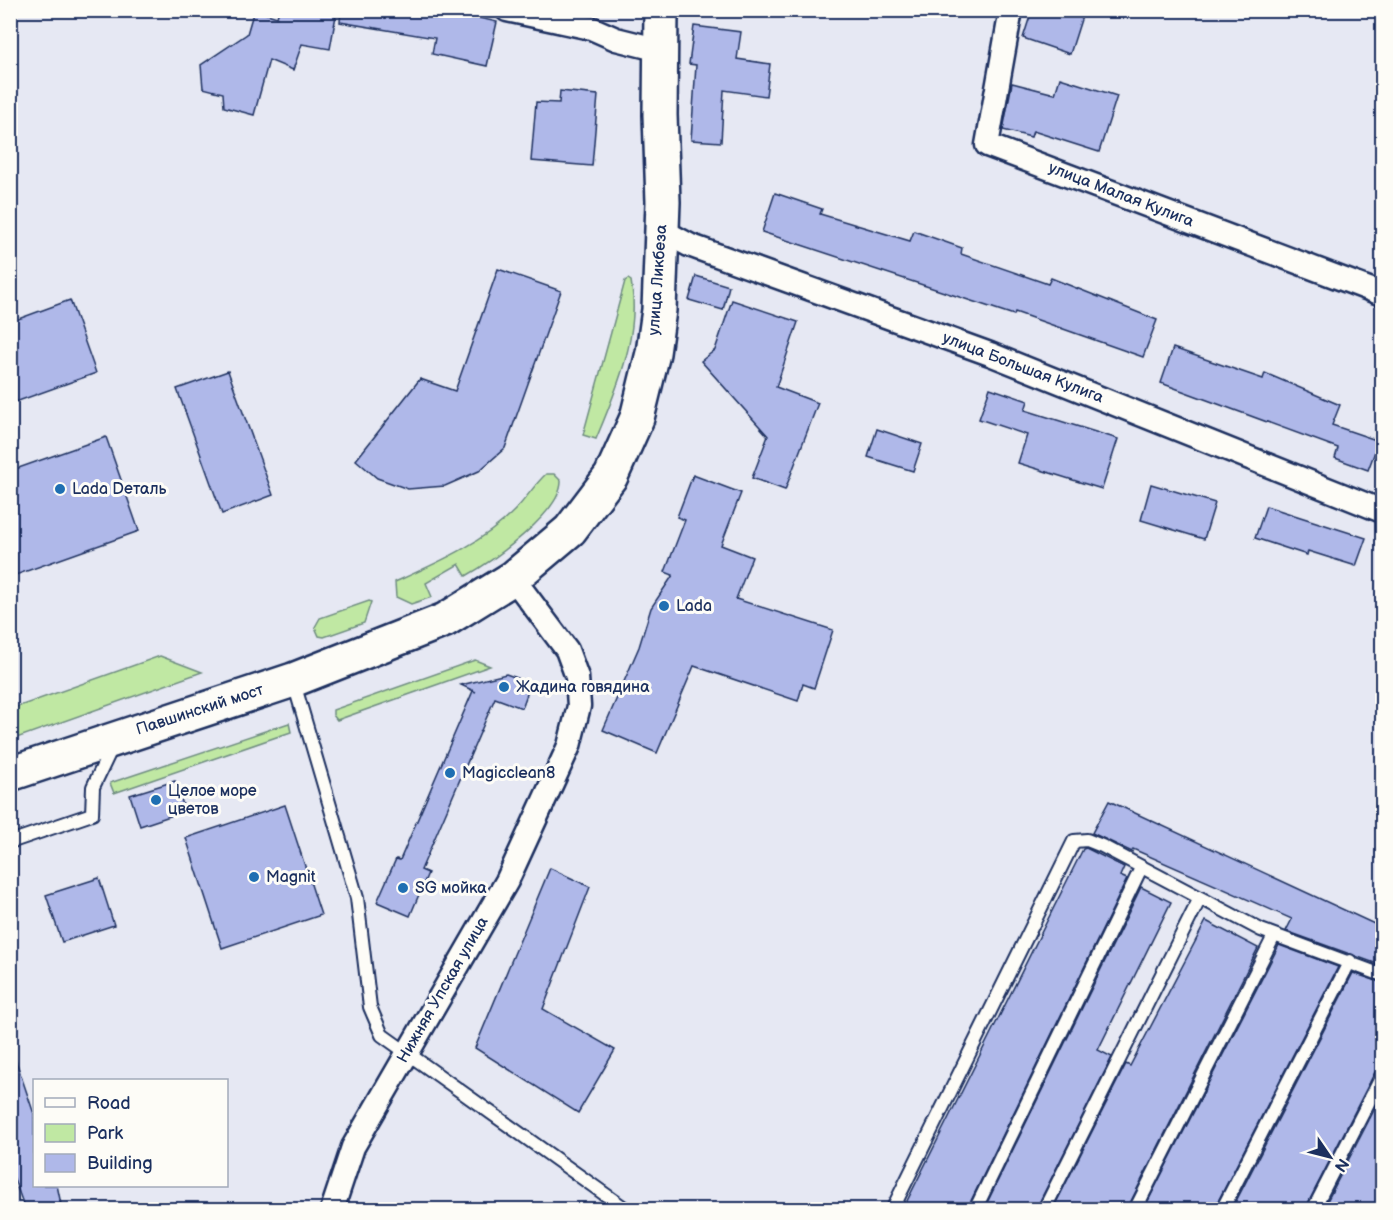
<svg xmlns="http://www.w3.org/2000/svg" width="1393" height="1220" viewBox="0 0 1393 1220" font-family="'Balsamiq Sans',sans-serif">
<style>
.green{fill:#c0e8a3;stroke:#6e8c80;stroke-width:1.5}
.building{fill:#afb8e9;stroke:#1b2f5e;stroke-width:1.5}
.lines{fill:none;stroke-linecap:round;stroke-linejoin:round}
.service-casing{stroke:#1b2f5e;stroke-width:16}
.minor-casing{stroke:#1b2f5e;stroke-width:27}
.secondary-casing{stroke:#1b2f5e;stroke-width:38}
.service{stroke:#fdfcf7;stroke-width:12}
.minor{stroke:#fdfcf7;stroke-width:22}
.secondary{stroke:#fdfcf7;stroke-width:33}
.poi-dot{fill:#1f6fb2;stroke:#fdfcf7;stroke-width:2}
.labels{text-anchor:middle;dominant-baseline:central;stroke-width:6;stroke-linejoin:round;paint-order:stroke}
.street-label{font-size:16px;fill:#1b2f5e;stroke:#fdfcf7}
.poi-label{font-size:16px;fill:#1b2f5e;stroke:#fdfcf7;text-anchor:start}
</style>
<rect width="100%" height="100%" fill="#e6e8f3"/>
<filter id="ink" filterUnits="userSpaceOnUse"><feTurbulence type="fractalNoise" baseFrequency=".0167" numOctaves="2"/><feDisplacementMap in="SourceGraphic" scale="12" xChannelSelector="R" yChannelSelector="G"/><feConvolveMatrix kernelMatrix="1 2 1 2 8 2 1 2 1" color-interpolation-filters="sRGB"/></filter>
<g filter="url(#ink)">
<!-- green -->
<g class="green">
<path d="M628,279L631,281C641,334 616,391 596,439L583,435L625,281Z"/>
<path d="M546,474H554L561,481C562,512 491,562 466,576L459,564L426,583L432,597L411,604L396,597L395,582C437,563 483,543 515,510C526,499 534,485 546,474Z"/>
<path d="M369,601L371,602L364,623L324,637L319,636L315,627L320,618Z"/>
<path d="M160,656L202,672L11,740V709Z"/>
<path d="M475,660L490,666L337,720L333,715V710Z"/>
<path d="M289,723L291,732L114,793L110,783Z"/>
</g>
<!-- building -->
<g class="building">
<path d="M254,10L277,17L279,10H337L330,49L302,44L293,70L269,60L254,115L224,107L223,93L203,88L201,65L247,34Z"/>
<path d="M341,10H445L497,22L487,66L432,54L435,38L340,22Z"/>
<path d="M1032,10H1084L1070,54L1023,38Z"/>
<path d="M694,26L741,32L737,59L770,64L766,96L724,90L721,142L691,140L696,65L689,64Z"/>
<path d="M1060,78L1117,96L1099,152L1033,131L1031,137L1003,130L1012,83L1055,94Z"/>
<path d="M560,91L598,95L592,166L531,161L536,102L559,103Z"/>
<path d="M775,193L822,209L820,214L910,241L914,231L962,248L961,254L1048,284L1051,278L1157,320L1143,357L1015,312L1014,315L762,232Z"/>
<path d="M498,269L561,291L505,448L479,471L445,486L408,489L377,478L356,460L420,379L455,391Z"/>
<path d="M696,276L729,286L723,310L689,300Z"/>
<path d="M70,300L96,373L10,404V322Z"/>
<path d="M732,300L798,322L776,387L818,403L785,490L752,478L768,436L701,361L715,350Z"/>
<path d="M1173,348L1263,379L1265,373L1340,405L1332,425L1379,441L1368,470L1335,458L1338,448L1161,383Z"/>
<path d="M228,371L273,495L222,514L177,389Z"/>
<path d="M990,388L1028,401L1025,410L1118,439L1102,489L1018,463L1027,435L979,419Z"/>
<path d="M877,429L922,444L913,471L868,457Z"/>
<path d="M106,437L139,531L10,577V471Z"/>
<path d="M693,475L741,493L721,545L752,557L736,599L833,630L814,688L803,684L798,701L694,666L657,753L603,730L639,647L651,608L673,575L665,572L685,520L677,517Z"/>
<path d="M1151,484L1215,503L1204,539L1141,520Z"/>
<path d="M1266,506L1366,538L1356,566L1308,551L1307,555L1255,538Z"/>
<path d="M506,674L531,683L522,708L495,698L421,870L428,873L410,916L377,902L396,859L400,860L473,691L476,692L461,685Z"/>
<path d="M175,781L185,811L140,826L130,795Z"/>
<path d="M1109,801L1383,928V966L1286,931L1292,919L1133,849L1132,852L1092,833Z"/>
<path d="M285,805L321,915L222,948L186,838Z"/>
<path d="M1086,848L1124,867L1120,876L1127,879L967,1209H903L1083,849Z"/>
<path d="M550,868L590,887L543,1009L615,1050L578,1113L475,1048Z"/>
<path d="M99,878L114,925L62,942L46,895Z"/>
<path d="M1141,887L1171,902L1098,1050L1112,1057L1036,1209H984Z"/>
<path d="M1206,921L1258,948L1127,1209H1053L1126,1064L1130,1066Z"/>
<path d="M1279,945L1338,967L1214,1209H1144Z"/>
<path d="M1353,973L1383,983V1068L1375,1072L1305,1209H1232Z"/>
<path d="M10,1055H14L34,1114V1185H57L62,1209H25L10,1168Z"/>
<path d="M1383,1093V1209H1323Z"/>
</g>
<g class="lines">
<!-- service casing -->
<g class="service-casing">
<g id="service">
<path d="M293,680L357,898L370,1007L382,1035L627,1210"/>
<path d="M10,842L92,814L93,787L113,745"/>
<path d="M892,1210L1074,841L1087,840L1102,846L1261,930L1382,975"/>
<path d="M975,1210L1141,868"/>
<path d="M1044,1210L1199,900"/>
<path d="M1135,1210L1274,936"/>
<path d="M1222,1210L1350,961"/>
<path d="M1313,1210L1382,1076"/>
</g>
</g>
<!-- minor casing -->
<g class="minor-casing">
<g id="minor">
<path d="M507,10L591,28L616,39L660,50"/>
<path d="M1011,10L987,145L1382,294"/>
<path d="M661,230L689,245L990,354L1382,511"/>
<path d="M332,1210L353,1147L507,881L569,746L579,706L577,677L567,650L513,578"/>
</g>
</g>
<!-- secondary casing -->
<g class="secondary-casing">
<path id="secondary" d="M10,774L293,680L445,620L513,578L570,530L611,476L637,418L653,353L659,310L663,202L660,115L661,10"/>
</g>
<!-- service -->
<use href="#service" class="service"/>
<!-- minor -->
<use href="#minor" class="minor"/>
<!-- secondary -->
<use href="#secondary" class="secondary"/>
</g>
</g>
<!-- markers -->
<g class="poi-dot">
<circle cx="60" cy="489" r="6"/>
<circle cx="664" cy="606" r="6"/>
<circle cx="504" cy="687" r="6"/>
<circle cx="450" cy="773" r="6"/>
<circle cx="156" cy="800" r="6"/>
<circle cx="254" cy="877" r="6"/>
<circle cx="403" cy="888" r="6"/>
</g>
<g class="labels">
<!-- street labels -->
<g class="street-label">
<text transform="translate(1121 195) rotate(21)">улица Малая Кулига</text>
<text transform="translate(658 280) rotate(-86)">улица Ликбеза</text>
<text transform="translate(1023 368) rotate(21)">улица Большая Кулига</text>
<text transform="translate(200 710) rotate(-18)">Павшинский мост</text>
<text transform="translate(443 990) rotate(-60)">Нижняя Упская улица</text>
</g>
<!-- poi labels -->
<g class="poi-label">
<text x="72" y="489">Lada Dеталь</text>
<text x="676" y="606">Lada</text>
<text x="516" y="687">Жадина говядина</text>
<text x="462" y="773">Magicclean8</text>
<text x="168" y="791">Целое море<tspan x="168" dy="18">цветов</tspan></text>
<text x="266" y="877">Magnit</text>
<text x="415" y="888">SG мойка</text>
</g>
</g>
<!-- margin -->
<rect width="1393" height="1220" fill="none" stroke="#fdfcf7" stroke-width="36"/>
<rect x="18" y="18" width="1357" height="1184" fill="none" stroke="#1b2f5e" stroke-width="2" filter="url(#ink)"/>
<!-- legend -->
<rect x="33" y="1079" width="195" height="108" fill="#fdfcf7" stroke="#a3aaba" stroke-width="1.5"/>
<rect x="45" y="1098" width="30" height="9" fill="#fdfcf7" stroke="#a3aaba" stroke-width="1.5"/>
<text x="87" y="1109" font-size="18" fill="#1b2f5e">Road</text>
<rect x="45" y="1124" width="30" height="18" fill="#c0e8a3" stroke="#a3aaba" stroke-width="1.5"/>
<text x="87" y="1139" font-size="18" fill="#1b2f5e">Park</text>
<rect x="45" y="1154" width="30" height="18" fill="#afb8e9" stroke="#a3aaba" stroke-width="1.5"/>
<text x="87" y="1169" font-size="18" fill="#1b2f5e">Building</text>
<!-- north arrow -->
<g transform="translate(1330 1157) rotate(125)" stroke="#fdfcf7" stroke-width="4.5" paint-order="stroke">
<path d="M0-4.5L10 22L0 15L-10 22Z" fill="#1b2f5e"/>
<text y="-9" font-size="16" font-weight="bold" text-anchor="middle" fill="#1b2f5e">N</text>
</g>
</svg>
